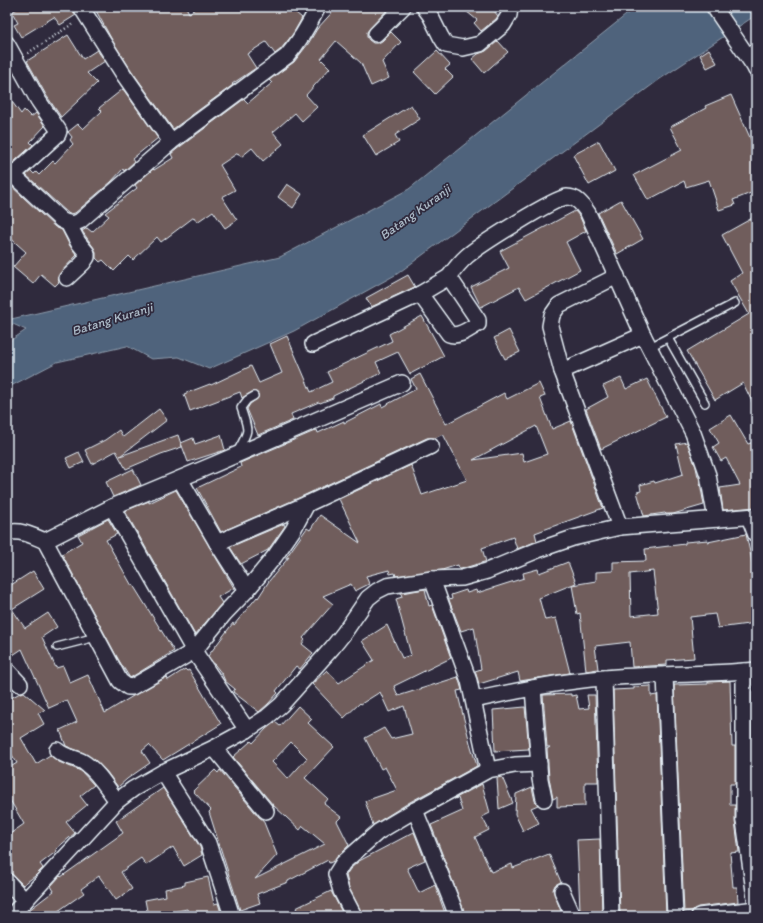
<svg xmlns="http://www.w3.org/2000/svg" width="763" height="923" viewBox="0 0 763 923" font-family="Itim,sans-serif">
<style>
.water{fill:#50647b;stroke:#8d9cad}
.building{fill:#6f5d5c;stroke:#e8f1f8;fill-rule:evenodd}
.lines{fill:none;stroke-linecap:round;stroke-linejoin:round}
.service-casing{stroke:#e8f1f8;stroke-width:10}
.minor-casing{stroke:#e8f1f8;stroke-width:18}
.path{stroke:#e8f1f8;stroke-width:2.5;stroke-dasharray:1 3;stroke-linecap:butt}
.service{stroke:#2f2a3d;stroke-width:7}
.minor{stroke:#2f2a3d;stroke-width:15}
.labels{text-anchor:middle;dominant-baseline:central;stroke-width:3.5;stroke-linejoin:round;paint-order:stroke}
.water-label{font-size:13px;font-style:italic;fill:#abb9c6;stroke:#2f2a3d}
</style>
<rect width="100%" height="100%" fill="#2f2a3d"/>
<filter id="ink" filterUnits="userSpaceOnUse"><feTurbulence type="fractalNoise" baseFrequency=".025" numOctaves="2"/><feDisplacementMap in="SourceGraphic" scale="8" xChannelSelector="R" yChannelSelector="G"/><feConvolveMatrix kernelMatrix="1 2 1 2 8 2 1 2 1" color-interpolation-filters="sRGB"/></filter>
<g filter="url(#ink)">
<!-- water -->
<path class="water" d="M636,7H756V15L660,79L397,274L294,331L209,369L179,357L151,359L127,346L57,362L7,388V343L26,330L13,324L7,327V320L280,257L409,189Z"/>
<!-- building -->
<g class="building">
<path d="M20,7H72L76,15L60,25L54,17L21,37L14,25L18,23L12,12Z"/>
<path d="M94,7H186L189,13L198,7H289L302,18L293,34L281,49L275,54L266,42L247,54L256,68L232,84L233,85L173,129L131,70L112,40Z"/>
<path d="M337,7H390L370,28L367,32V37L369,40L373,43H378L382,41L391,32L401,42L382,62L389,78L371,86L361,63L336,41L321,59L330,68L306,95L317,107L302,121L295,113L273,132L283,144L263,161L252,148L241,157L238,153L220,165L235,190L222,197L237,220L225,228L213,211L197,222L194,217L161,242L157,237L133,260L129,256L114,271L103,260L100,262L96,258V253L94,248L82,231L87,228L92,232L109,216L105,213L137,188L135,185L153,169L154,170L173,158L171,154L177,149L244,99L248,103L272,83L269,80L294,62L308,44L317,29Z"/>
<path d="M461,7H491L498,16L496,19L481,31L474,23L477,20Z"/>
<path d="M68,35L83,59L97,50L105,61L87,73L97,83L61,117L46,95L27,61Z"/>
<path d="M498,41L508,52L484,73L472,59L478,54L486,51Z"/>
<path d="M709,49L717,63L707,68L700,55Z"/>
<path d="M437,51L450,65L445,69L453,77L435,94L414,72Z"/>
<path d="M123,89L158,138L132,159L134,162L124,171L123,169L111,182L75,213L69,214L26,175L31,171L34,174L36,172L39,175L53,161L55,163L73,144L70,140L72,137L68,132L78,124L83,129L102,111L99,108Z"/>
<path d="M7,95L21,114L24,110L31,117L36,113L45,126L30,142L33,145L7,168Z"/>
<path d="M731,95L756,151V191L733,200L735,205L719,210L709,180L686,187L684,181L648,200L634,175L682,150L670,127L706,108L705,106Z"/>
<path d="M411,105L420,119L395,135L399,142L376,156L363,135Z"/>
<path d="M599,141L615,171L589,185L573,155Z"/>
<path d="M7,182L55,227L62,230L70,246L77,255L61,272L58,276L59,282L55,286L41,274L33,284L13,267L26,252L7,235Z"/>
<path d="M287,184L302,194L293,208L278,197Z"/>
<path d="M621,200L643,239L617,254L598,213Z"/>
<path d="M575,211L580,217L586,231L566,242L580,270L526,299L519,287L481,307L471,287L509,268L500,251Z"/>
<path d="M756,216V410L743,383L715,400L687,351L749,314L730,281L742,273L722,235Z"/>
<path d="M408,275L415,287L371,307L366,298Z"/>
<path d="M422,316L444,356L410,374L398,352L376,362L381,373L333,396V398L320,403L319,402L291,414L293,420L258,435L247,409L250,404L258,398V394L256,392H252L242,398L240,392L190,411L184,394L210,384L211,385L251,366L259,383L282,373L270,344L287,336L311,392L332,382L327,372L392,341L389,334Z"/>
<path d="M509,330L520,352L505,359L494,338Z"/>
<path d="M420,374L446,424L504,393L507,399L539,383L545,396L540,398L552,429L571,421L603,508L535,533L537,541L517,549L513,537L482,548L486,562H484L461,569H459L458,565L442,570L396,576L395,573L390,574L389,570L366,576L369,584L355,591L351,584L323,596L333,604L303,638L305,640L302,644L313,653L300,669L296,666L276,691L278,693L268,704L259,712L233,692L235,689L225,681L222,674L208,656L233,623L234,625L257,597L258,598L269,581L289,557L285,559L307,528L310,530L320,515L360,543L339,499L411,465L422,495L467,480L443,434L435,438H427L303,496L221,532L197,488L241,467L240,463L317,430L318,433L344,421V423L381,404L382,407L416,389L411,379ZM536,426L547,454L524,462L522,453L473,460Z"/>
<path d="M621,378L626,389L647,379L666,417L601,449L586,409L608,397L603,386Z"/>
<path d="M159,409L167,420L120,456L178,435L182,447L161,454L126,469L116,451L92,464L85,450L105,440L119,430L123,437Z"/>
<path d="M731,415L748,444L756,441V507L723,510L720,488L740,485L726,458L721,461L713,447L719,443L710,428Z"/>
<path d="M221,435L225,450L188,462L181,443L193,438L195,444Z"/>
<path d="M687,442L696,467L698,477H699L704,505L673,514H666L665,513L644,516L637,492L641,491L640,485L654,481L655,483L683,474L676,444Z"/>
<path d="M79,452L84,462L71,468L66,458Z"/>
<path d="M133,469L141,485L113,497L106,482Z"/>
<path d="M176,490L234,588L218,597L222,603L195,635L125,511L149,501V503Z"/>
<path d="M108,519L117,534L106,540L132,586L133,585L174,651L130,678L118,659L62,554L82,542L78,535Z"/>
<path d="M284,524L285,526L268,550L241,564L230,547Z"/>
<path d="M746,534L753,566L756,565V623L718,628L715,614L690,617L694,658L667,660V665L632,667L630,642L595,646L598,669L586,671L580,613L577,614L572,585L596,581V572L613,571V562L646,561L645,549L685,544V542L708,540V542ZM653,571L658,613L631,616L630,574Z"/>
<path d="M568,562L576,583L539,598L545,620L556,618L570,673L520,681L518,672L479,684L475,671L481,669L474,627L461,631L449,600L452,599L451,595L466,590L467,593L476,590L477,593L524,578L523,573L538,569L539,573Z"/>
<path d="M33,571L44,589L12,609L25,628L48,613L57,627L42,637L56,668L63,666L70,683L88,675L105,713L133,696L167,677L168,680L185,669L187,671L189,670L221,724L163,760L149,745L142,751L150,763L127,779L118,787L106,771L96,761L86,754L66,746L60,730L77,722L67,700L49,708L22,649L7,659V585H11Z"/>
<path d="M425,589L429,606L432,605L451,658L394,686L398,696L458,677L462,690L457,691L470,743L477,766L410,802L373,825L365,801L397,790L385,767L381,769L365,738L384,728L391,739L412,734L404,706L389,712L380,692L361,704L360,703L344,718L312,684L327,670L339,683L374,660L362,641L387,625L402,658L411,655L396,599L402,597L401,593Z"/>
<path d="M730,681L732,746H735V784H730V805H735V821L739,852L730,853L733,887H737L738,902L698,907L692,911L684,912L674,685L708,684V682Z"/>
<path d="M651,686V696L657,695L666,915L620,916L613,690L634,689V687Z"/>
<path d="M24,692L45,710L38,713L44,724L21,738L36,764L50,755L59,762L81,771L94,785L80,796L87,805L66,822L75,833L56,849L57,851L40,864L43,868L35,876L23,885L13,875L7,872V836L24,824L7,795V769L17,763L7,747V700L20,693Z"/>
<path d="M571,694V696L576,695L579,709L589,708L587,695H595L598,782H585V806L557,807V797L553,799L549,778L547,749L550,747H547L543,695Z"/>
<path d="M298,706L312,719L308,723L334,747L305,778L328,799L324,804L341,817L337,821L349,845L334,861L329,863L328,860L288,881V882L257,894L260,903L240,910L209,812L211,810L193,791L215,770L218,773L220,770L259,817L263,820L277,855L255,879L325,844L303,826L300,830L273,805L233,757L251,741L253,743L266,729L275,722L280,726ZM291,742L307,758L288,779L272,762Z"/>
<path d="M525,707L529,749L495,751L493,710Z"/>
<path d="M502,777L513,803L499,809L497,778Z"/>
<path d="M482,784L490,813L482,817L489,830L475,837L491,872L512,864L513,868L549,854L561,882L555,885L553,890L562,914L557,916H464L463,908L431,825L462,811L458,798L454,799Z"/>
<path d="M532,787L535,801L538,805L531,808L539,823L523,831L515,814L516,794Z"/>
<path d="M163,788L200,847L202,855L184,866L173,847L146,865L141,858L121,872L132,889L116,900L99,876L81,889L84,893L51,916H23L29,910L54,891L51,886L60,876L61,877L123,833L116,821Z"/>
<path d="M414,832L425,860L407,868L419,893L435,885L445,913L439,916H363L349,888L346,875L350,869L359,861Z"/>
<path d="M600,839L602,916H582L580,910L577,840Z"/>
<path d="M208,877L214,904L218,903L222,916H186V914L188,913L187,909L154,916H148L145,900L166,896L165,889L185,885V882Z"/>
<path d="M331,891L344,916H300L296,908Z"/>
</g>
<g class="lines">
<!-- service casing -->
<g class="service-casing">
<g id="service">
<path d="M668,338L705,403"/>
<path d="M650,347L735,303"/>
<path d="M237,452C250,429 249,432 241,408L247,400L254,396"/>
<path d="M57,647L96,637"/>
</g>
</g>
<!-- minor casing -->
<g class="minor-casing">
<g id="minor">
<path d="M81,7L124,75L171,142L287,56C300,41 309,25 318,7"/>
<path d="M424,7L430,15L441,37L446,45L463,48L480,44L503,25L509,15L510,7"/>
<path d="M714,7L754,66L756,70"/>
<path d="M376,34L403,7"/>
<path d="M7,44L38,100L59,131L58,134L13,175L61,220C68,224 73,225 80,221L171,142"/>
<path d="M67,278L83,263L87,257V253L78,242L68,223"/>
<path d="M420,294L449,277"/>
<path d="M313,344L420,294L449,334C459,338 470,328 478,324V320L449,277C454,270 460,262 467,256C480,245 554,198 567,197C578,197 583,206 588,213L643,335L693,433L708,475L716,519"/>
<path d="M562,371L550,326L552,315L559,305L617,276"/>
<path d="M180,479L217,543L247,590"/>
<path d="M112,507L194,651L247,730"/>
<path d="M749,517L756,535"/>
<path d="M620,527L562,371L643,335"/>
<path d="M7,533C20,529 33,536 45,541L120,681L128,687H132L194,651L224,614L247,590L275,556L293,530L307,504"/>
<path d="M45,541L112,507L215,464L402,383"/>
<path d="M217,543L307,504L431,446"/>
<path d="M7,670L20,684"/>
<path d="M665,675L675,916"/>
<path d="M604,678L611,916"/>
<path d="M533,688L540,779L544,799"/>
<path d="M474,700C517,691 560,681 604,678C654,674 705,675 756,670"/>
<path d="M214,748L266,811"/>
<path d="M57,750C65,758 77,757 86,764C99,773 107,788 117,801"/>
<path d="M488,770L515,765L539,764"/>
<path d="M163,772L208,843L232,916"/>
<path d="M415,810L452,903L455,911L454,916"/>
<path d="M756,819L744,820L756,905"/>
<path d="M744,820V671"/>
<path d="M7,881L25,901"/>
<path d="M562,891L573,916"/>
<path d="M11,916L117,801L133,789L163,772L214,748L247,730L267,717L281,705L332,648L344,633L368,598L377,591L387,586L432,579L462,578L487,571L538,550L573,538L620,527L756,516"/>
<path d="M354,916L341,891L336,874L343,863L378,832L415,810L488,770L469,681L432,579"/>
<path d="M699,916L756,909"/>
</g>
</g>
<!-- path -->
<path class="path" d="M28,53L74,23"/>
<!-- service -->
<use href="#service" class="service"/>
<!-- minor -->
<use href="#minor" class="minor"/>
</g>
</g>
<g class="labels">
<!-- water labels -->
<g class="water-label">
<text transform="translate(415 212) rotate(-36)">Batang Kuranji</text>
<text transform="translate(112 319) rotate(-17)">Batang Kuranji</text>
</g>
</g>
<!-- margin -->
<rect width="763" height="923" fill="none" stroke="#2f2a3d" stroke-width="24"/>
<rect x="12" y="12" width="739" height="899" fill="none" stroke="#e8f1f8" stroke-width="1.5" filter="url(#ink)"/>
</svg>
